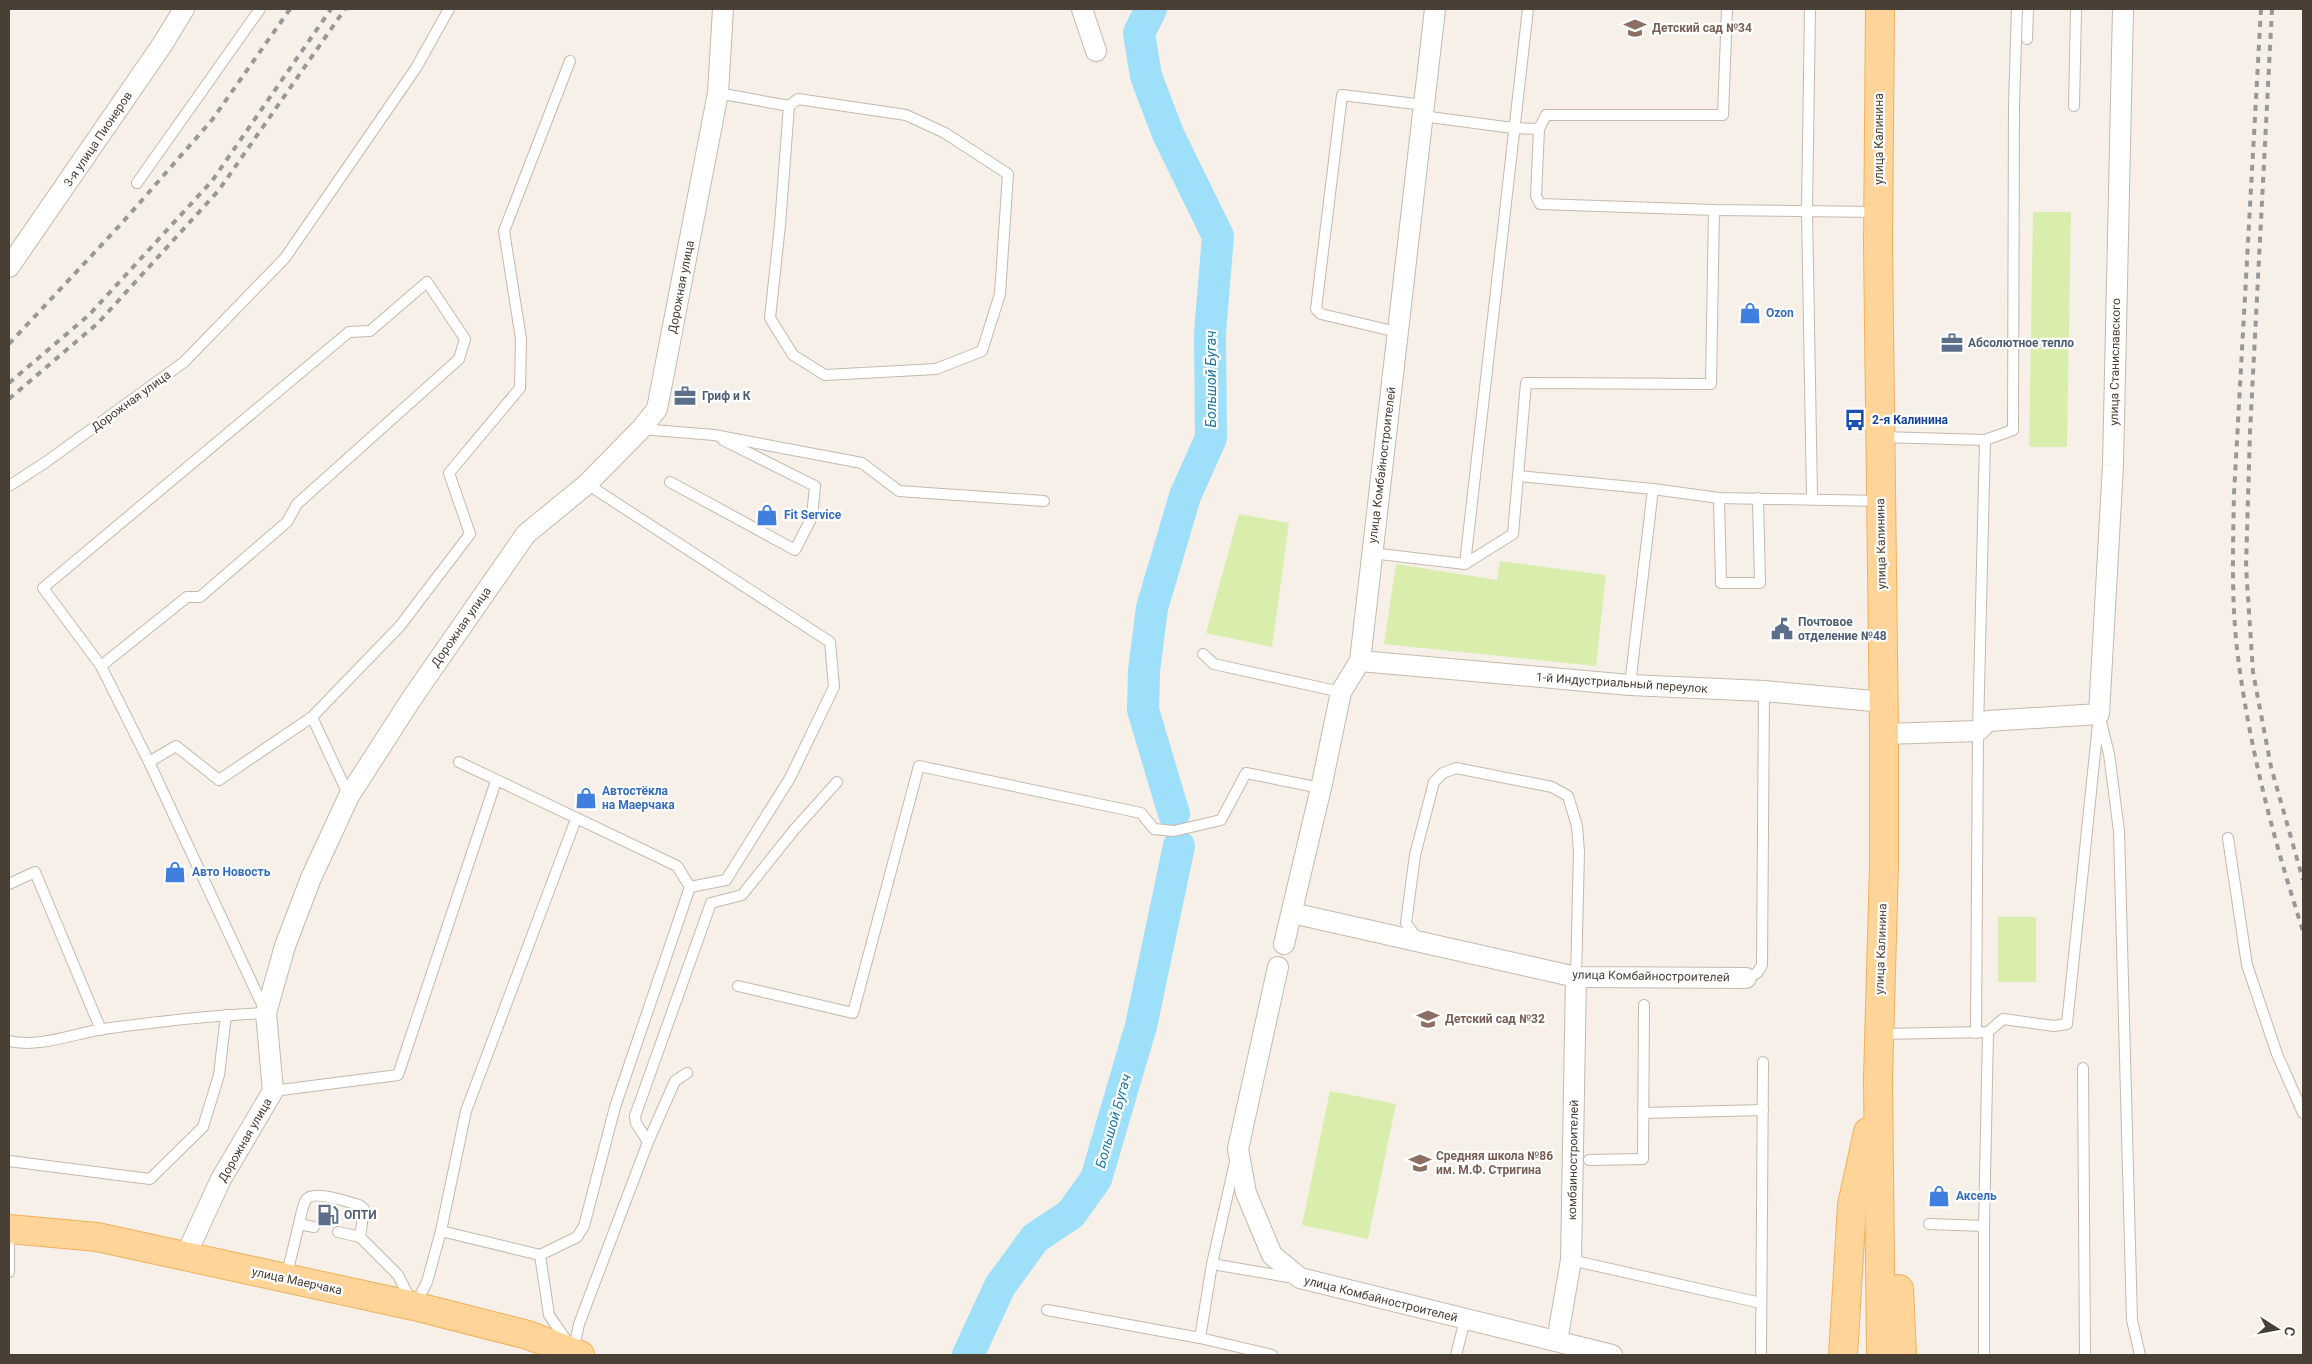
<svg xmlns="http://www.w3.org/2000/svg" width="2312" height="1364" viewBox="0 0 2312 1364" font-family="Roboto,sans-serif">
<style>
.green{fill:#d9eeac}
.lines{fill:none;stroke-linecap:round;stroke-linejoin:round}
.river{stroke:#9edff9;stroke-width:32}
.service-casing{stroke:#c5b9ac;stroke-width:12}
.minor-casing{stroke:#c5b9ac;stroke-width:22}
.primary-casing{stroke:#f2b15a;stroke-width:30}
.service{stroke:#fff;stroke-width:10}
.minor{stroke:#fff;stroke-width:20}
.primary{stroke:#ffd498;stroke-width:28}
.rail{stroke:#989898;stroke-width:4;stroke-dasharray:6 6;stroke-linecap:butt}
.labels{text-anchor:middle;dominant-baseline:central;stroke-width:4.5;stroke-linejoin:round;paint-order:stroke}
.education-label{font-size:12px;font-weight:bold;fill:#785e54;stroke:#fff;text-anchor:start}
.street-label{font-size:12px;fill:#4a3f35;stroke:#fff}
.shop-label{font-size:12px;font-weight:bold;fill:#366cbe;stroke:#fff;text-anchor:start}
.service-label{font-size:12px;font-weight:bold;fill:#4e5e75;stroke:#fff;text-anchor:start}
.transit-label{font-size:12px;font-weight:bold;fill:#164399;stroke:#fff;text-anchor:start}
.water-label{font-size:14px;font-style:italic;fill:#1e7a9f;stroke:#fff}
</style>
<rect width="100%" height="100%" fill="#f6f0e8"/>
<!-- green -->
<g class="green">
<path d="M2033,212H2071L2067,447H2029Z"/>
<path d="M1239,514L1289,523L1272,647L1206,633Z"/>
<path d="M1500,561L1606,575L1596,666L1384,644L1396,564L1497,580Z"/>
<rect x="1998" y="917" width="38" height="65"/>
<path d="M1330,1091L1396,1104L1368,1239L1302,1225Z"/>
</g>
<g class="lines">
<!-- river -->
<g class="river">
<path d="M1151,9L1139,33L1146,76L1168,134L1218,236L1210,333L1211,438L1185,496L1152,608L1144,671L1143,710L1174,814"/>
<path d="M968,1355L1000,1286L1035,1238L1071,1214L1096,1179L1141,1026L1179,846"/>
</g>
<!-- service casing -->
<g class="service-casing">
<g id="service">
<path d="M1810,9L1807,210L1812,498"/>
<path d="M2027,39L2028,9"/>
<path d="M718,93L789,106L780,225L770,318L793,355L825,375L936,369L982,351L1000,294L1008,174L945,133L906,115L798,99L789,106"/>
<path d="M2074,106L2076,9"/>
<path d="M1422,116L1513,128L1539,129L1536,196L1540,204L1714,210L1877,212"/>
<path d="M1539,129L1546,115H1723L1727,9"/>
<path d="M137,183L260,9"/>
<path d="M1714,210L1711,384L1526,383L1518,476L1653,489L1719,498L1880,501"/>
<path d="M1397,332L1321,314L1316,309L1342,95L1424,105"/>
<path d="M641,429L714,435L862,463L899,491L1044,501"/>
<path d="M1881,437L1985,440"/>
<path d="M670,482L795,550L812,517L815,486L723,440"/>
<path d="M587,484L830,642L834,687L790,778L726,880L690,887"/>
<path d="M9,486L46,462L184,362L285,258L416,68L449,9"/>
<path d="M1719,498L1721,583H1760L1758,498"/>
<path d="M1371,553L1465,564L1528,9"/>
<path d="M1465,564L1513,534L1518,476"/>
<path d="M1203,654L1214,664L1341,692"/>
<path d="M1630,685L1653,489"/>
<path d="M2099,714L2109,754L2119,831L2132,1320L2140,1355"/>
<path d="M312,717L349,796"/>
<path d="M149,762L176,746L219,780L312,717L400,626L470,534L449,473L520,388L521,339L504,231L570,61"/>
<path d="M459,762L677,866L690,887L615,1107L584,1226L577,1237L540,1255"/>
<path d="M2228,838L2247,965L2277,1054L2303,1113"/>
<path d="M9,884L35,872L101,1030"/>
<path d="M1419,941L1406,923L1415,855L1434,782L1443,773L1456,768L1552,787L1568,796L1577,826L1579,852L1576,977"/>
<path d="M1746,978L1757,973L1762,965L1764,691"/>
<path d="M738,986L853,1013L919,766L1141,813L1154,829L1174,831L1221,820L1246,773L1321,788"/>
<path d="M1976,1033L1978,731L1985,440L2013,430L2014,104L2017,9"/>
<path d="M1879,1034L1988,1032L2003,1019L2054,1026L2067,1024L2098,724"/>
<path d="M9,1041C39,1048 72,1034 103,1029C157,1022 211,1015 266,1013L149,762L101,666L43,588L349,332L370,331L427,282L465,339L459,359L297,504L287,522L200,597H187L101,666"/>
<path d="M2083,1068L2085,1355"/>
<path d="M273,1091L398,1075L496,781"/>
<path d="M1644,1113L1763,1110"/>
<path d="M648,1142L636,1123L635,1116L711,903L742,895L794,830L837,782"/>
<path d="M1589,1160L1643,1159L1644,1005"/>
<path d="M9,1161L150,1179L203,1127L219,1075L226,1015"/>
<path d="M1235,1162L1212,1264L1200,1338L1272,1355"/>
<path d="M299,1224C301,1217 302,1206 306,1200C312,1189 348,1202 359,1205L364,1209L360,1237"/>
<path d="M1929,1224L1984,1226V1355"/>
<path d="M1984,1226L1988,1032"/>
<path d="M441,1231L540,1255L549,1315L569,1344"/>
<path d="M338,1232L360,1237L398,1275L411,1301"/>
<path d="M9,1241V1272"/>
<path d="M1571,1260L1761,1303"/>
<path d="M1212,1264L1294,1278"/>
<path d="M286,1278L299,1224L314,1227"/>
<path d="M415,1305L427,1282L441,1231L466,1111L576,819"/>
<path d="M1047,1310L1200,1338"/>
<path d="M573,1352L579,1324L648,1142L675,1081L687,1073"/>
<path d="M1456,1355L1465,1320"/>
<path d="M1761,1355L1763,1062"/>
</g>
</g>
<!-- minor casing -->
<g class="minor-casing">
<g id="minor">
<path d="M1082,9L1096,51"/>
<path d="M9,267L162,45L184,9"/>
<path d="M1360,661L1630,685L1764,691L1884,702"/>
<path d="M1884,734L1978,731L1988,721L2099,714L2113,465L2123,9"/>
<path d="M1292,913L1576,977L1746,978"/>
<path d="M1284,944L1321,788L1341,692L1360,661L1435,9"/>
<path d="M1278,967L1238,1149L1246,1193L1272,1255L1300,1278L1612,1355"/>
<path d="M185,1257L221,1179L273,1091L266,1013L285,946L311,878L349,796L412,698L526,534L587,484L641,429L657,409L718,93L723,9"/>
<path d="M1557,1341L1571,1260L1576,977"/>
</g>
</g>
<!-- primary casing -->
<g class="primary-casing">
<g id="primary">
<path d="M1880,9L1878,244L1884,734V865L1878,1079L1881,1355"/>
<path d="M9,1229L97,1237L414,1306L528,1335L580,1355"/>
<path d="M1899,1289L1902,1355"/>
<path d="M1843,1355L1852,1205L1868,1132"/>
</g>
</g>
<!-- service -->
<use href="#service" class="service"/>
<!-- minor -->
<use href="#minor" class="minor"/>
<!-- primary -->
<use href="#primary" class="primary"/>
<!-- rail -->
<g class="rail">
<path d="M2261,9L2234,494C2233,548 2231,603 2238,657C2250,751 2274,841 2303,931"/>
<path d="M2272,9L2250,432L2246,567L2253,672L2271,767L2303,880"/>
<path d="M9,344L122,223L212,120L290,9"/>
<path d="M9,383L89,315L212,181L331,9"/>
<path d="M9,399L98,323L219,190L345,9"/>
</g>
</g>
<!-- icons -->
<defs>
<g id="school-bare" transform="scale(1.725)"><path d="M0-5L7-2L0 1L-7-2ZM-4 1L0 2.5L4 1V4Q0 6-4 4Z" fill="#8d6e63" stroke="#fff" stroke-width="2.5" paint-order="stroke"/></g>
<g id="shop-bare" transform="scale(1.725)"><path d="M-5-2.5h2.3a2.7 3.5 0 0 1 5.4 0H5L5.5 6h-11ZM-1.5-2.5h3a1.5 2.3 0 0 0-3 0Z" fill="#3f7fe0" stroke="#fff" stroke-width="2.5" paint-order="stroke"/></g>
<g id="office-bare" transform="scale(1.725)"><path d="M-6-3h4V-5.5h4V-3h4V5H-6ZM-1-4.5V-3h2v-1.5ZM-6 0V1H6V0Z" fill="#5c6f8a" stroke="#fff" stroke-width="2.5" paint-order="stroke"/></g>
<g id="bus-bare" transform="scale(1.725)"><path d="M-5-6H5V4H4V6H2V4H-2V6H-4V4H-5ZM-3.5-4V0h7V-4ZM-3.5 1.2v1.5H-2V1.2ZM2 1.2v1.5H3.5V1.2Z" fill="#1a4fb4" stroke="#fff" stroke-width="2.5" paint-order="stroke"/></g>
<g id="civic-bare" transform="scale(1.725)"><path d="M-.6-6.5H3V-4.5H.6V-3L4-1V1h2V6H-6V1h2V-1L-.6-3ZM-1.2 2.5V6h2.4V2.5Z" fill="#5c6f8a" stroke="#fff" stroke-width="2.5" paint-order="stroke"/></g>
<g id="fuel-bare" transform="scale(1.725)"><path d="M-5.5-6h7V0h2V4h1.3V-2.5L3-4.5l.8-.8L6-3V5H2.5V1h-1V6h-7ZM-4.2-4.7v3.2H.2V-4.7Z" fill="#5c6f8a" stroke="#fff" stroke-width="2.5" paint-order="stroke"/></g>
</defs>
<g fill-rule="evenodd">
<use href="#school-bare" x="1635" y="28"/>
<use href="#shop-bare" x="1750" y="313"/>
<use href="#office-bare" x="1952" y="343"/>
<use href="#office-bare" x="685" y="396"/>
<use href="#bus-bare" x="1855" y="420"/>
<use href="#shop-bare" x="767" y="515"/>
<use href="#civic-bare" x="1782" y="629"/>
<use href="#shop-bare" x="586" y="798"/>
<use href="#shop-bare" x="175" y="872"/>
<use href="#school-bare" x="1428" y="1019"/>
<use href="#school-bare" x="1420" y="1163"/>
<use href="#shop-bare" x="1939" y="1196"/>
<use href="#fuel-bare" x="328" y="1215"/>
</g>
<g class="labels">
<!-- education labels -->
<g class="education-label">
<text x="1652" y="28">Детский сад №34</text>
<text x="1445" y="1019">Детский сад №32</text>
<text x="1436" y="1156">Средняя школа №86<tspan x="1436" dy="14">им. М.Ф. Стригина</tspan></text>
</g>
<!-- street labels -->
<g class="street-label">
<text transform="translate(98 139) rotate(-56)">3-я улица Пионеров</text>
<text transform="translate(1879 139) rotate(-90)">улица Калинина</text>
<text transform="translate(681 287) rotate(-79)">Дорожная улица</text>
<text transform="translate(2115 362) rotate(-89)">улица Станиславского</text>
<text transform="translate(131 401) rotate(-36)">Дорожная улица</text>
<text transform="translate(1382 465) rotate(-83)">улица Комбайностроителей</text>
<text transform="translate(1881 544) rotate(-91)">улица Калинина</text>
<text transform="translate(461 627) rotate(-55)">Дорожная улица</text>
<text transform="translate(1622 683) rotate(4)">1-й Индустриальный переулок</text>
<text transform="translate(1881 949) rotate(-88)">улица Калинина</text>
<text transform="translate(1651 976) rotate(1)">улица Комбайностроителей</text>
<text transform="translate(245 1140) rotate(-60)">Дорожная улица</text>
<text transform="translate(1573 1160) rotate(-89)">комбаиностроителей</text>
<text transform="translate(297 1281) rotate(12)">улица Маерчака</text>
<text transform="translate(1381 1299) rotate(14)">улица Комбайностроителей</text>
</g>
<!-- shop labels -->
<g class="shop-label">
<text x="1766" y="313">Ozon</text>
<text x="784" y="515">Fit Service</text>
<text x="602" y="791">Автостёкла<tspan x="602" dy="14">на Маерчака</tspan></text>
<text x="192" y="872">Авто Новость</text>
<text x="1956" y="1196">Аксель</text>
</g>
<!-- service labels -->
<g class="service-label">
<text x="1968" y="343">Абсолютное тепло</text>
<text x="702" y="396">Гриф и К</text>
<text x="1798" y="622">Почтовое<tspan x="1798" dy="14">отделение №48</tspan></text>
<text x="344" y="1215">ОПТИ</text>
</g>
<!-- transit labels -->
<g class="transit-label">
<text x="1872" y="420">2-я Калинина</text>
</g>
<!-- water labels -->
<g class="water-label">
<text transform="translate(1211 379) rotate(-90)">Большой Бугач</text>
<text transform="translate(1113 1121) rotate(-74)">Большой Бугач</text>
</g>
</g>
<!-- border -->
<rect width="2312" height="1364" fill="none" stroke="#4a3f35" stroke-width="20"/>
<!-- north arrow -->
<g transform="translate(2277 1329) rotate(101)" stroke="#ffffff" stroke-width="4" paint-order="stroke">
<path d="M0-4L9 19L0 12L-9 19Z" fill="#4a3f35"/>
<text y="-8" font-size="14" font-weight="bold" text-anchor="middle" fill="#4a3f35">С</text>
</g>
</svg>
